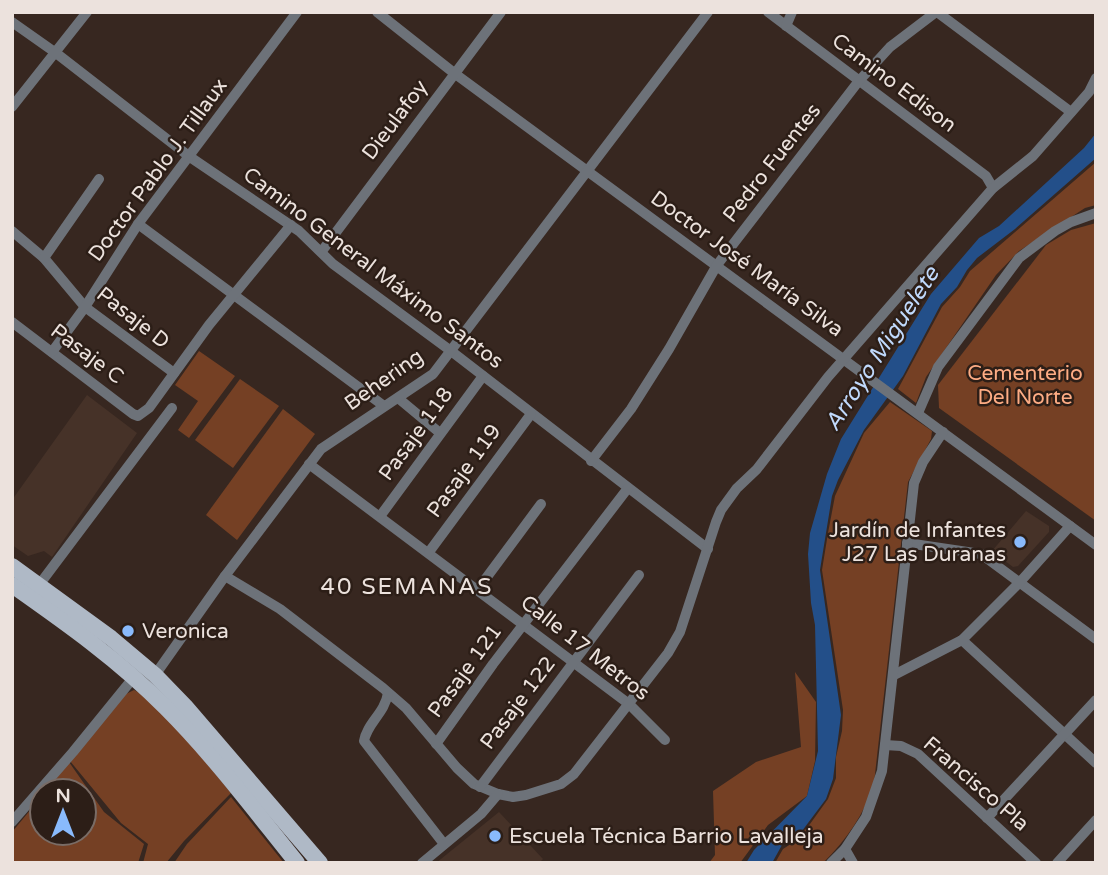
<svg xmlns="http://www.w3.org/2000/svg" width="1108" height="875" viewBox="0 0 1108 875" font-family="'Varela Round',sans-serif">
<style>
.built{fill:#463228}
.green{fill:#754024}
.water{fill:#234f89}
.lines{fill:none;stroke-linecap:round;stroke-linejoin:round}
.street{stroke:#6d7279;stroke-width:10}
.primary{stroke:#afb9c6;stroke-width:16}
.poi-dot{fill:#89bafc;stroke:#2c1e17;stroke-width:2.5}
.labels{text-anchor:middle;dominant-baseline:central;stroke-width:5;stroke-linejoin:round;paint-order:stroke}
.street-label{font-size:21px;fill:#ece2dd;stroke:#2c1e17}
.park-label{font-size:21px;fill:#feac84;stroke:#2c1e17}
.poi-label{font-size:21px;fill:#ece2dd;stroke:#2c1e17;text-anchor:start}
.water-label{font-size:23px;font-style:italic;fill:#c0d9fc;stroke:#2c1e17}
.neighbourhood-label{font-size:23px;letter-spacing:2px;fill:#ece2dd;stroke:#2c1e17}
</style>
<rect width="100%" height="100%" fill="#372720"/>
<!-- built -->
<g class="built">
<path d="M87,395L137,433L52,557L44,551L28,556L12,545V500Z"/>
<path d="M1026,511L1049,526V532L1018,566L1013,567L992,551Z"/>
<path d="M499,812L543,859L539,863H436Z"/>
</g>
<!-- green -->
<g class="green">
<path d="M1096,162V205L1085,208L1019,251L996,275L926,377L916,403L898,389L942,307L960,287L970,271Z"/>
<path d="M1096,223V521L939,408L938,385L1046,245L1071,230Z"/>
<path d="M199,351L235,376L189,438L178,430L198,401L175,385Z"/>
<path d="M240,379L279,406L233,468L195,440Z"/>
<path d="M890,402L932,431L931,439L908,482L874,783C865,814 846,840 823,863H775L783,849L794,842L810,824L828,799L836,778V757L842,731L843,710L822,570L828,533L835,496L864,433Z"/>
<path d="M283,409L315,434L237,540L206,515Z"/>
<path d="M795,672L816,702L815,761L807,796L768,825L740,863H709L715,855L713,791L756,762L801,747Z"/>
<path d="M134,690C158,700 212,770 231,793L184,841L166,863H143L148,844L121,823L70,761L126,694Z"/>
<path d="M69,762L104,812L144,844L138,863H12V832L42,796V833H84V791H46Z"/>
<path d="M231,797L284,863H174L187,844Z"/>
</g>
<!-- water -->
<path class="water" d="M1096,133V158L1015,229L977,258L967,270L957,287L941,304L903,376L864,430L838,480L832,496L820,570L841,715L833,779L826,799L802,831L791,841L782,845L772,863H746L754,850L807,796L818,751L815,625L811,603L808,554L810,533L827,474L841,439L931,294L979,238L999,226L1084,148Z"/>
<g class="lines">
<!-- street -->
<g class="street">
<path d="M377,12L454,73L1096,545"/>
<path d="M768,12L986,176L993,188"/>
<path d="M937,12L1071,112"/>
<path d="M12,22L56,53L190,157L299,231L333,264L451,351L708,549"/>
<path d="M786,26L792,12"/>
<path d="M12,107L87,12"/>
<path d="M138,224L384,406"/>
<path d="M12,231L44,258L85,307L174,373"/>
<path d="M322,251L501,12"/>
<path d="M44,258L99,179"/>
<path d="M12,322L133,414L138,416L149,408L209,325L291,225"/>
<path d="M52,352L85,307L138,224L297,12"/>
<path d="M398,398L440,433"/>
<path d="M918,413L938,367L1019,258L1055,231L1071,222L1096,213"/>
<path d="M591,461L631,409L669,349L717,265L858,82L890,47L936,12"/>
<path d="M309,464L629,704L665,740"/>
<path d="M381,515L483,376"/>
<path d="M907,543L981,554L1096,639"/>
<path d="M429,552L531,414"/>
<path d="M225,576L280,609L383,688L406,708L457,768L474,784L498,794L513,797L526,795L561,784L574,774L668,653L680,632L716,522L721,510L737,488L757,469L828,377L993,188L1033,156L1089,92L1096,78"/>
<path d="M39,585L172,408"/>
<path d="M478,589L541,504"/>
<path d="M962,640L1096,763"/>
<path d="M155,675L225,576L321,449L433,374L708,12"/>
<path d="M894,675L962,640L1020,582L1070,526"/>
<path d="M388,693C385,713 367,723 364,741L444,844"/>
<path d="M436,744L493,664L628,488"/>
<path d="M885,745L901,746L918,754L1036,863"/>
<path d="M480,787L639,575"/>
<path d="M987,818L1096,700"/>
<path d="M12,822L73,752L134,677"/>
<path d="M845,849L853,863"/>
<path d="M422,863L481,814L498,794"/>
<path d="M831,863L845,849L866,817L882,771L914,483L923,462L943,432"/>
<path d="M1057,863L1096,820"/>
</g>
<!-- primary -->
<g class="primary">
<path d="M12,566L111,638L155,675L185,706L320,863"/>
<path d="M12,585C66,623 120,661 166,708C214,756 255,811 297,863"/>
</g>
</g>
<!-- markers -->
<g class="poi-dot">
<circle cx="1020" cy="542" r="7"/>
<circle cx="128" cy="631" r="7"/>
<circle cx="495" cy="836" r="7"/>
</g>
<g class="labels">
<!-- street labels -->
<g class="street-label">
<text transform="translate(894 83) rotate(37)">Camino Edison</text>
<text transform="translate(395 120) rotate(-53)">Dieulafoy</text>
<text transform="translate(772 163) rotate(-52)">Pedro Fuentes</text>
<text transform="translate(158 170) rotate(-54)">Doctor Pablo J. Tillaux</text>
<text transform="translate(747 264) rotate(36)">Doctor José María Silva</text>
<text transform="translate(373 268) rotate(37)">Camino General Máximo Santos</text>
<text transform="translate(133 318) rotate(38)">Pasaje D</text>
<text transform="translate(87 354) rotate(37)">Pasaje C</text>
<text transform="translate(384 380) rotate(-35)">Behering</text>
<text transform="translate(416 434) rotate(-54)">Pasaje 118</text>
<text transform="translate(464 471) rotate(-54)">Pasaje 119</text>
<text transform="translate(585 648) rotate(38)">Calle 17 Metros</text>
<text transform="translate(465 671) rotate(-54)">Pasaje 121</text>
<text transform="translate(518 703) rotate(-53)">Pasaje 122</text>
<text transform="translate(976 784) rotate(41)">Francisco Pla</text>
</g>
<!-- park labels -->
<g class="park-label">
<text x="1025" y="373">Cementerio<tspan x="1025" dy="24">Del Norte</tspan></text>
</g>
<!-- poi labels -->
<g class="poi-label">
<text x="1006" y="530" text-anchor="end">Jardín de Infantes<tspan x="1006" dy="24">J27 Las Duranas</tspan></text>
<text x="142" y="631">Veronica</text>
<text x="509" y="836">Escuela Técnica Barrio Lavalleja</text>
</g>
<!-- water labels -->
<g class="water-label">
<text transform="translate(882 349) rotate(-57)">Arroyo Miguelete</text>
</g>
<!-- neighbourhood labels -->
<g class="neighbourhood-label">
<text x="407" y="587">40 SEMANAS</text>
</g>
</g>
<!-- border -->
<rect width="1108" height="875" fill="none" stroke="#ece2dd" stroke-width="28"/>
<!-- north arrow -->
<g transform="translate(63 812)"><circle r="33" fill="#2c1e17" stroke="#796c66" stroke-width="2"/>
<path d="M0-5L12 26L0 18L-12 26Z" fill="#89bafc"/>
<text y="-10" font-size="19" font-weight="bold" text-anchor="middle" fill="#ece2dd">N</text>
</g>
</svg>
